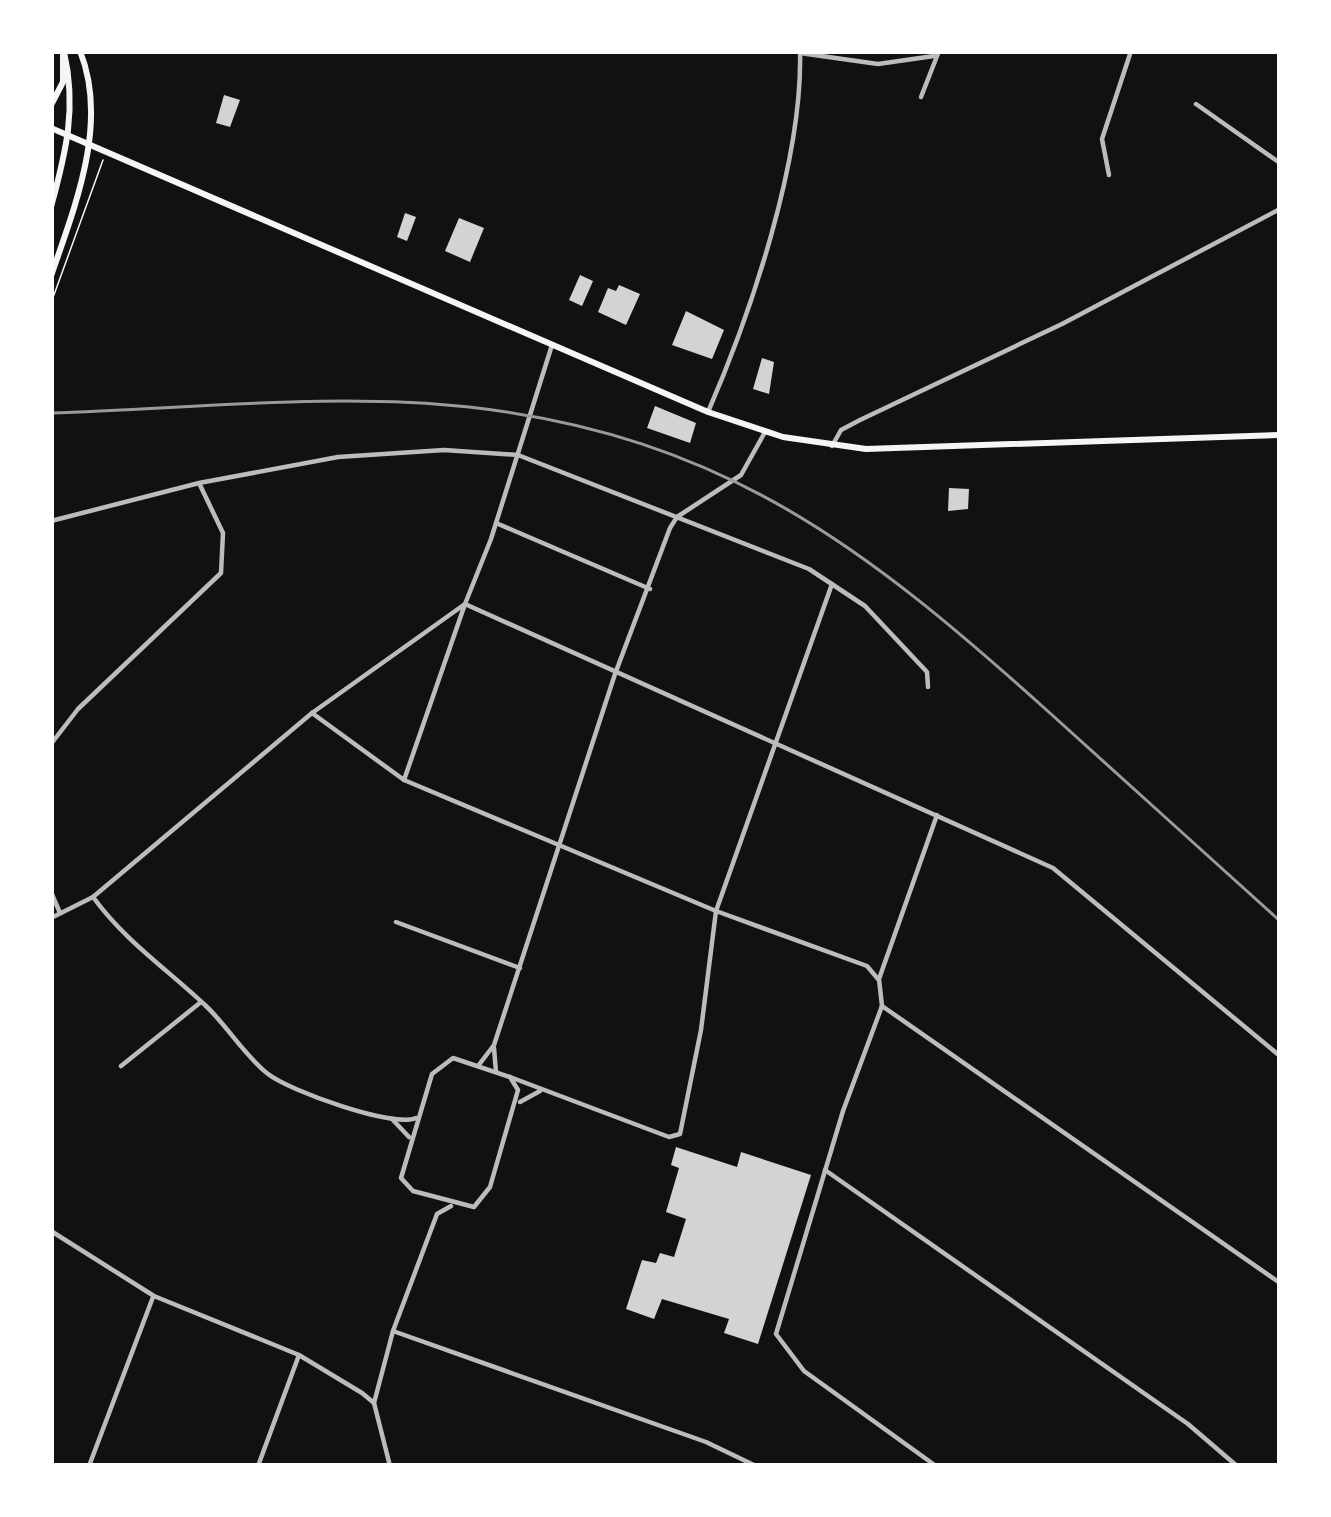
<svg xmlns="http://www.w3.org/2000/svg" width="1331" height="1517" viewBox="0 0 1331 1517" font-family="Roboto,sans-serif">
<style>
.building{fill:#d3d3d3}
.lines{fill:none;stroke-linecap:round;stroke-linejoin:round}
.path{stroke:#f5f5f5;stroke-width:1.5}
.minor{stroke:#bcbcbc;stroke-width:4.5}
.tertiary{stroke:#bcbcbc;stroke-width:4.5}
.secondary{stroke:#f5f5f5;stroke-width:6}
.primary{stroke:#f5f5f5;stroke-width:6}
.rail{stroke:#9a9a9a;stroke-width:3}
</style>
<rect width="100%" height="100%" fill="#111"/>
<!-- building -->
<g class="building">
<path d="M224,95L240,100L230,127L216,123Z"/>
<path d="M405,213L416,217L407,241L397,237Z"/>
<path d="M459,218L484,228L470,262L445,251Z"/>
<path d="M580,275L593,281L582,306L569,300Z"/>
<path d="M619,285L640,294L626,325L598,312L608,288L616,291Z"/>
<path d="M686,311L724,330L712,359L672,345Z"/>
<path d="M762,358L774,362L769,394L753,389Z"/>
<path d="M655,406L696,423L690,443L647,428Z"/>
<path d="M949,488L969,489L968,509L948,511Z"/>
<path d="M676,1147L737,1167L741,1152L811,1175L758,1344L724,1333L729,1319L662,1299L654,1319L626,1309L642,1260L656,1263L660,1253L674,1257L686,1219L666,1212L679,1168L671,1165Z"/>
</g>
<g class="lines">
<!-- path -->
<path class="path" d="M51,303L103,160"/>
<!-- minor -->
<g class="minor">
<path d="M800,53L878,64L934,56"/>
<path d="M921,97L939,51"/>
<path d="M1196,104L1280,163"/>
<path d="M1109,175L1102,139L1131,51"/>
<path d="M708,412C751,313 803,159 800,51"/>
<path d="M51,521L199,483L338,457L444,450L518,455L809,569L865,606L927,672L928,687"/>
<path d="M496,523L650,589"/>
<path d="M312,713L404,780L716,911L867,966L878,979"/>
<path d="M51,744L78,709L221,573L223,533L200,485"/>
<path d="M404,780L465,604L1053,868L1280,1056"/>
<path d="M51,892L60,913"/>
<path d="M93,897C125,941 167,969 206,1006C228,1027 244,1055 268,1074C290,1091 393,1128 416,1118"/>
<path d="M51,918L93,897L312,713L465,604L491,539L552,345"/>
<path d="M396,922L520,968"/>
<path d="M882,1006L1280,1283"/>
<path d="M494,1048L496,1072"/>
<path d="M453,1058L510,1077L518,1090L490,1187L474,1207L413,1191L401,1178L432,1074Z"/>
<path d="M121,1066L201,1002"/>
<path d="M478,1066L494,1045L615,674L670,528L677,517L741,475L765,432"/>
<path d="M510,1077L669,1137L680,1134L701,1030L716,911L832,584"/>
<path d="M520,1102L540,1091"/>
<path d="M393,1120L409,1137"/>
<path d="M825,1170L1188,1424L1237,1466"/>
<path d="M393,1331L706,1442L756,1466"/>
<path d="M374,1403L393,1331L437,1214L451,1206"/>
<path d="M89,1466L153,1297"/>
<path d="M258,1466L299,1355"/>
<path d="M936,1466L804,1371L776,1334L843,1111L882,1006L879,979L937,815"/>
</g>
<!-- tertiary -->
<g class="tertiary">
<path d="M832,446L841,430L860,420L1062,324L1280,209"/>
<path d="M51,1231L154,1296L299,1355L362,1393L374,1403L390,1466"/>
</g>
<!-- secondary -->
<g class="secondary">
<path d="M51,207C66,152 77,108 64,52"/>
<path d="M51,276C75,206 109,123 80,51"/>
</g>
<!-- primary -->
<g class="primary">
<path d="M51,105L63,82V51"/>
<path d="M51,128L708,412L783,437L866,449L1280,435"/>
</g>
<!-- rail -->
<path class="rail" d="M51,413C188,409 332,392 469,407C724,436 867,548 1051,714C1127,783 1204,852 1280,921"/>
</g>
<!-- border -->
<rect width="1331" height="1517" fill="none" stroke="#ffffff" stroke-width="108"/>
</svg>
